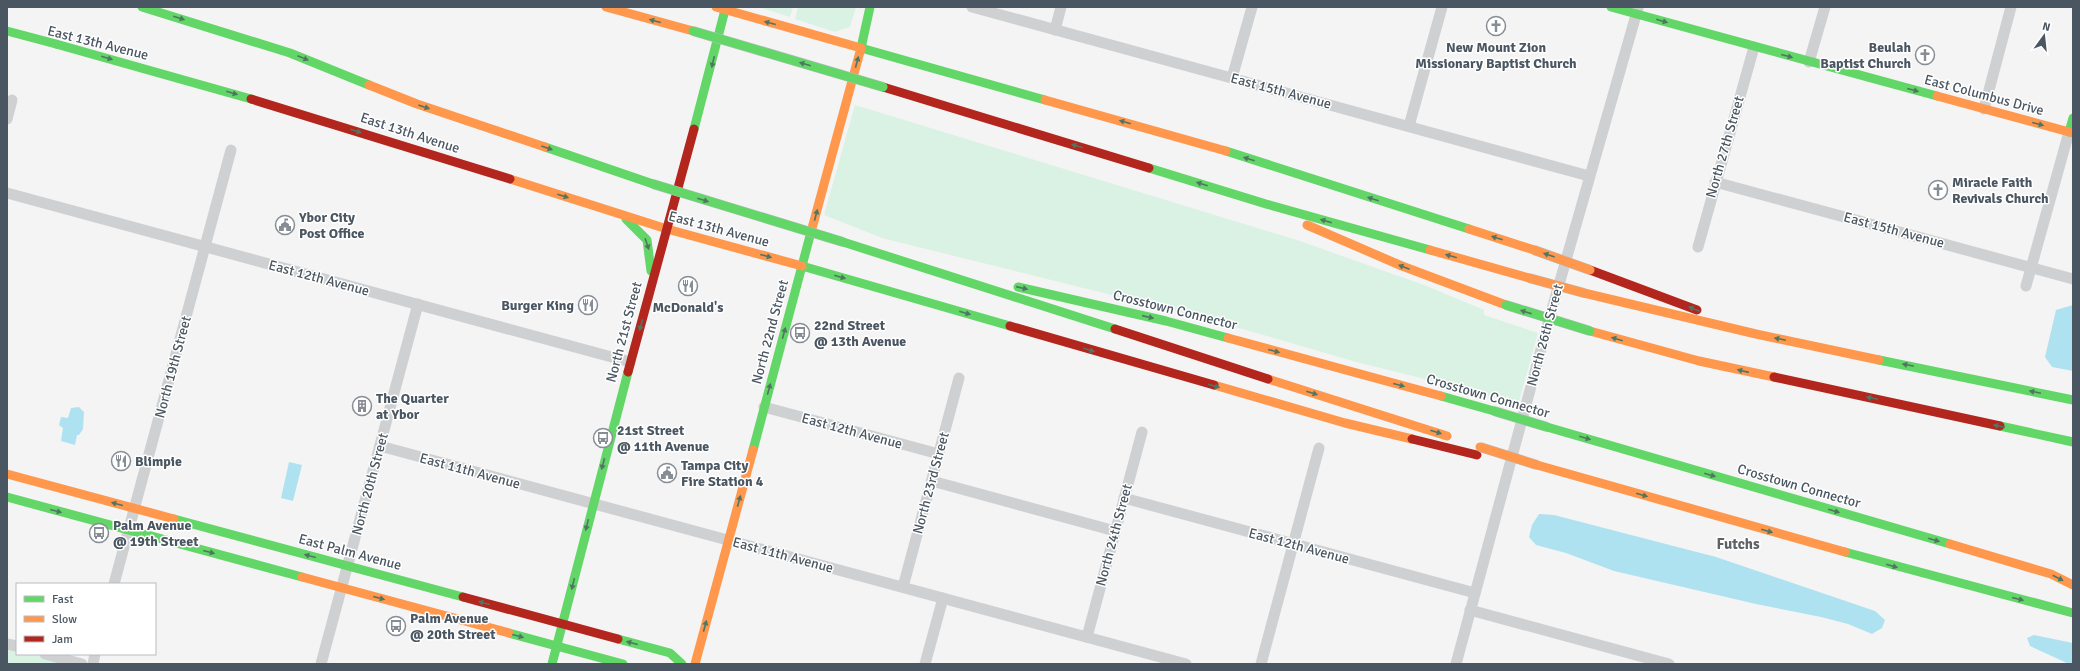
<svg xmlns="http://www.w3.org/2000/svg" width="2080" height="671" viewBox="0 0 2080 671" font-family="Signika,sans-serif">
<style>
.green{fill:#d9f2e3}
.water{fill:#aee2f0}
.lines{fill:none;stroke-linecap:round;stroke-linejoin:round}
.street{stroke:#ced0d2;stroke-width:11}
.fast{stroke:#63d668;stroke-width:9}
.slow{stroke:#ff974d;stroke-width:9}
.jam{stroke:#b3261e;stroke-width:9}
.fast-bridge-casing{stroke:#b9bec3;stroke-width:10;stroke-linecap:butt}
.slow-bridge-casing{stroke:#b9bec3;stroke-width:10;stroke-linecap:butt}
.fast-bridge{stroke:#63d668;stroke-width:9}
.slow-bridge{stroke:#ff974d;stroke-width:9}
.oneway{fill:#507663}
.labels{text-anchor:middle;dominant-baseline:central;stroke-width:3;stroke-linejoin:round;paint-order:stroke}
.street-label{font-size:14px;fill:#4a5661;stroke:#fff}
.poi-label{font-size:14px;font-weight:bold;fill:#4a5661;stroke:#fff;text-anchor:start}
.neighbourhood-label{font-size:15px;font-weight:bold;fill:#5f6368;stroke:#fff}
</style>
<rect width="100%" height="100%" fill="#f4f4f4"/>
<!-- green -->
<g class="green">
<path d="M759,7H793L790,17Z"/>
<path d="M798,7H856L850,27L835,32L795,19Z"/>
<path d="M855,105L1300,241L1424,285L1484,310V315L1538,333L1518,405L1462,388L1360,363L1204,318L882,238L824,215Z"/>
<path d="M7,647L17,650V654H33L71,664H7Z"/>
</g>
<!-- water -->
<g class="water">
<path d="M2073,305V371L2052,367L2045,357L2056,310Z"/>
<path d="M79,407L84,412L83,429L79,435H77L75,445L61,441L63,428L59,425L61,417L68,418L71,408Z"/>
<path d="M289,462L302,465L293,501L281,498Z"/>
<path d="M1539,514L1554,515L1716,557L1875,611L1885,620L1882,628L1872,634L1848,624L1821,617L1756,604L1614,571L1566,553L1536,545L1529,537L1532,525Z"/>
<path d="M2034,635L2073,643V664H2069L2030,646L2027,638Z"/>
</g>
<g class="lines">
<!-- street -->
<g class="street">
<path d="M972,7L1589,176"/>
<path d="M1055,30L1061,7"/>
<path d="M1809,62L1825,7"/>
<path d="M1232,78L1252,7"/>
<path d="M1984,109L2011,7"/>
<path d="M7,119L12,100"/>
<path d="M1409,126L1442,7"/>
<path d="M1715,182L2073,279"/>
<path d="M7,193L630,362"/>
<path d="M1698,247L1754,47"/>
<path d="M2026,286L2069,132"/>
<path d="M764,407L939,454"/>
<path d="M380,446L1186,664"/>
<path d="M932,481L1115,531"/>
<path d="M1124,498L1475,593"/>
<path d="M114,584L231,150"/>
<path d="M903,587L959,378"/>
<path d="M1470,610L1669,664"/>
<path d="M1087,637L1142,432"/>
<path d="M7,644L17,646"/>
<path d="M45,654L82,664"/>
<path d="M93,664L95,654"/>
<path d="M321,664L418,304"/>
<path d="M925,664L943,598"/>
<path d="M1261,664L1319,448"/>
<path d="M1456,664L1550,316L1638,8"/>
</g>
<!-- fast -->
<g class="fast">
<path d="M142,7L290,53L369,85"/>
<path d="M1611,7L1937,96"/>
<path d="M7,31L56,44"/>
<path d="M56,44L251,99"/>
<path d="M861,48L870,7"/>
<path d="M861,48L1045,100"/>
<path d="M694,129L725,10"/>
<path d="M2069,132L2073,118"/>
<path d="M545,147L653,184"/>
<path d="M1226,151L1469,229"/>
<path d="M1149,168L1266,204L1430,250"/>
<path d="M626,219L647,240L651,271"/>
<path d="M843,242L1115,329"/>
<path d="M802,266L1010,326"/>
<path d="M1018,287L1166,321L1228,338"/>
<path d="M1879,360L2073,400"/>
<path d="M1441,396L1494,411"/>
<path d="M2000,426L2073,442"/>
<path d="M1547,427L1950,544"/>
<path d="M753,450L811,232"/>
<path d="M7,497L302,577"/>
<path d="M174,519L463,597"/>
<path d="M1845,552L2073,613"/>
<path d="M509,633L623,664"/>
<path d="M618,639L670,653L682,664"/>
<path d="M552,664L628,372"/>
</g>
<!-- slow -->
<g class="slow">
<path d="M606,7L693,31"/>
<path d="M716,7L861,48L811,232"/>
<path d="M369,85L417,104L545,147"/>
<path d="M1937,96L2073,133"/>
<path d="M1045,100L1226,151"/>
<path d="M510,179L667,229L802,266"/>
<path d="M1307,225L1402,266L1506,305"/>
<path d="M1469,229L1534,250"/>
<path d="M1430,250L1529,278"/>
<path d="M1584,293L1756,334L1879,360"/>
<path d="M1590,331L1699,361L1774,377"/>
<path d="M1228,338L1441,396"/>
<path d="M1268,379L1447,436"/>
<path d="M1214,385L1345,423L1412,439"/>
<path d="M1537,465L1845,552"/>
<path d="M7,474L174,519"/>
<path d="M1950,544L2051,574L2073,585"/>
<path d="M302,577L509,633"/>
<path d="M695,664L753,450"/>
</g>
<!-- jam -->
<g class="jam">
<path d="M883,87L1149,168"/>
<path d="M251,99L510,179"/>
<path d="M1590,270L1697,310"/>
<path d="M1010,326L1214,385"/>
<path d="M1115,329L1268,379"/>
<path d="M628,372L694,129"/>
<path d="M1774,377L2000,426"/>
<path d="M1412,439L1477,455"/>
<path d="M463,597L618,639"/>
</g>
<!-- fast-bridge casing -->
<g class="fast-bridge-casing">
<g id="fast-bridge">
<path d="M693,31L883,87"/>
<path d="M653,184L843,242"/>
<path d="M1506,305L1590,331"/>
<path d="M1494,411L1547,427"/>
</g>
</g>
<!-- slow-bridge casing -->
<g class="slow-bridge-casing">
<g id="slow-bridge">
<path d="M1534,250L1590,270"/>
<path d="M1529,278L1584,293"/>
<path d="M1480,447L1537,465"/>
</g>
</g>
<!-- fast-bridge -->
<use href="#fast-bridge" class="fast-bridge"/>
<!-- slow-bridge -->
<use href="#slow-bridge" class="slow-bridge"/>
</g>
<!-- one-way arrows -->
<defs><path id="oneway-solid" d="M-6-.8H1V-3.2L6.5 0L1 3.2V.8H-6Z"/></defs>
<g class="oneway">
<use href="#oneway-solid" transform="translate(179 18) rotate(17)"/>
<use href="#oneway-solid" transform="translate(655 21) rotate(-165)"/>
<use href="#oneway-solid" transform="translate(1662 21) rotate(16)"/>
<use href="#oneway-solid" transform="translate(770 23) rotate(-165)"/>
<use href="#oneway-solid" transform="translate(1787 56) rotate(15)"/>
<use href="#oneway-solid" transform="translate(107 58) rotate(16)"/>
<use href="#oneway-solid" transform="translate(303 58) rotate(22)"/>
<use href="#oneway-solid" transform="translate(713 62) rotate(103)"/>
<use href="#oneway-solid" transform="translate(857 62) rotate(-75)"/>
<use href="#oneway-solid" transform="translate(805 64) rotate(-164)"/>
<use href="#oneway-solid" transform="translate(1913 90) rotate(15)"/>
<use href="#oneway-solid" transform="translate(232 93) rotate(16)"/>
<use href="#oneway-solid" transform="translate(424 107) rotate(19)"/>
<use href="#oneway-solid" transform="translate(1125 122) rotate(-164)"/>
<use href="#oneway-solid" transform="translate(2038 124) rotate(15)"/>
<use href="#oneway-solid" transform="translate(356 131) rotate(18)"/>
<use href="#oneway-solid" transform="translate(1077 146) rotate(-163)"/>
<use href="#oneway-solid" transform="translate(547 148) rotate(19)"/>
<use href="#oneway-solid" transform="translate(1249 159) rotate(-162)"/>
<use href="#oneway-solid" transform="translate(1202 184) rotate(-163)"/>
<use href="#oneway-solid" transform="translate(563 196) rotate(18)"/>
<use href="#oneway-solid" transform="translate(1373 199) rotate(-162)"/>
<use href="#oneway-solid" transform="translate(703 200) rotate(17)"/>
<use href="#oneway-solid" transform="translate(816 215) rotate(-75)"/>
<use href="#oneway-solid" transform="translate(1326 221) rotate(-164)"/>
<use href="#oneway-solid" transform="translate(1497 238) rotate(-162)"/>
<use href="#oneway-solid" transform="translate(647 244) rotate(71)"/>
<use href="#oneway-solid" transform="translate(1549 255) rotate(-161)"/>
<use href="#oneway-solid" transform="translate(766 256) rotate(15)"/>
<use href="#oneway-solid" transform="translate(1451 256) rotate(-164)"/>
<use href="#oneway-solid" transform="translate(1404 267) rotate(-159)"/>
<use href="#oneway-solid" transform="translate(840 277) rotate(16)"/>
<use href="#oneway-solid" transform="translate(1022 288) rotate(13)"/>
<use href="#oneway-solid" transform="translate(1694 309) rotate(-158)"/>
<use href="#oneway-solid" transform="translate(1526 312) rotate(-162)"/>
<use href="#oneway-solid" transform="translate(965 313) rotate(16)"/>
<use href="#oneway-solid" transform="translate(1148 317) rotate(13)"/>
<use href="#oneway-solid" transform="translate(641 325) rotate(105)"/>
<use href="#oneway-solid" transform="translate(784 333) rotate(-75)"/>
<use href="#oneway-solid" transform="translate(1617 339) rotate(-164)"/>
<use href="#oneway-solid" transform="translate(1780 339) rotate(-168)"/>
<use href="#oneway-solid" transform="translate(1089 350) rotate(16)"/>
<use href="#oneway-solid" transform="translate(1274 351) rotate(15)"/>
<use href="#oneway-solid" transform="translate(1908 365) rotate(-168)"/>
<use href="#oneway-solid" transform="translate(1743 371) rotate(-167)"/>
<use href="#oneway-solid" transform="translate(1399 385) rotate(15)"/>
<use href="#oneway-solid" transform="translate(1214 386) rotate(16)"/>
<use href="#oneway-solid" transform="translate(769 389) rotate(-75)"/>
<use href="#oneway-solid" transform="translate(2035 392) rotate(-168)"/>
<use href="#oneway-solid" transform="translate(1312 393) rotate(18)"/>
<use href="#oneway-solid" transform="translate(1872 398) rotate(-168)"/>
<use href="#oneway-solid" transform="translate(1999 426) rotate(-168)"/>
<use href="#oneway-solid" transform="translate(1436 432) rotate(18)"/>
<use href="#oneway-solid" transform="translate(1585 438) rotate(16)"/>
<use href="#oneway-solid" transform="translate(603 464) rotate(105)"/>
<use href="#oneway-solid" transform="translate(1710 475) rotate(16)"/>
<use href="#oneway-solid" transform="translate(1642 495) rotate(16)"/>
<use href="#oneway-solid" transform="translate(739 501) rotate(-75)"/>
<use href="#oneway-solid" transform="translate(117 504) rotate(-165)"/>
<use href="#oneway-solid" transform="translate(56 511) rotate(15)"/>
<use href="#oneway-solid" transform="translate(1834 511) rotate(16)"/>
<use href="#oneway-solid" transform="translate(587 525) rotate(104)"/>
<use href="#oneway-solid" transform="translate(1767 531) rotate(16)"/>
<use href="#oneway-solid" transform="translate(1934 540) rotate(16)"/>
<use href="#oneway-solid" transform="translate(209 552) rotate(15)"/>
<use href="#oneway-solid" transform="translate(310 556) rotate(-165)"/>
<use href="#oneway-solid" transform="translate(1892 566) rotate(16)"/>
<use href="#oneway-solid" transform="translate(2058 578) rotate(27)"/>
<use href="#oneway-solid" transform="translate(573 584) rotate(104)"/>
<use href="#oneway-solid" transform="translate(379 598) rotate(15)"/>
<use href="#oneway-solid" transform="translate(2018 599) rotate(14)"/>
<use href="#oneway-solid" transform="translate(484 603) rotate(-165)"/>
<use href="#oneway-solid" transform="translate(705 626) rotate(-75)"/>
<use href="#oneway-solid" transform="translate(518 636) rotate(15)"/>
<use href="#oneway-solid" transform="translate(632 643) rotate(-165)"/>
</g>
<!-- icons -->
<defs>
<g id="church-ring" transform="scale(1)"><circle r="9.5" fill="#fff" stroke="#868d94" stroke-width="1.5"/><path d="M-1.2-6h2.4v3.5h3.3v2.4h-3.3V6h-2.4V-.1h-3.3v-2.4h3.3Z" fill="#868d94"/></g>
<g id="civic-ring" transform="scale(1)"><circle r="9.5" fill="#fff" stroke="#868d94" stroke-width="1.5"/><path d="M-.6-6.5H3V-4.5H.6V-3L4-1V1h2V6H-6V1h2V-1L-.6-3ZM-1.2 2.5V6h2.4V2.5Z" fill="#868d94"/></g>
<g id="restaurant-ring" transform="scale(1)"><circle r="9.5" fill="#fff" stroke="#868d94" stroke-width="1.5"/><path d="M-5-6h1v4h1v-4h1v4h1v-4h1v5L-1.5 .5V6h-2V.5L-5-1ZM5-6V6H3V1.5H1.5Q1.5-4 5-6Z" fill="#868d94"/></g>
<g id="bus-ring" transform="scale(1)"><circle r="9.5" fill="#fff" stroke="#868d94" stroke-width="1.5"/><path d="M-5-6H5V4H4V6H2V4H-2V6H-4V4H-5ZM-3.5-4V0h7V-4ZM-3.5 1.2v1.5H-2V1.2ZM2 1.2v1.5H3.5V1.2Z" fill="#868d94"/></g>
<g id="building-ring" transform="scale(1)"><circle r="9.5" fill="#fff" stroke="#868d94" stroke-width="1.5"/><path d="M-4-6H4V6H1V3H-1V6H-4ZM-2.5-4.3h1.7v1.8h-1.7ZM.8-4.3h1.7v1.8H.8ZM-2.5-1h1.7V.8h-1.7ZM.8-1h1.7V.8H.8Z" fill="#868d94"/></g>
</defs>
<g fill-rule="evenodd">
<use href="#church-ring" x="1496" y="26"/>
<use href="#church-ring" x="1925" y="55"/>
<use href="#church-ring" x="1938" y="190"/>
<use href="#civic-ring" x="285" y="225"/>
<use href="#restaurant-ring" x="688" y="286"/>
<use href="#restaurant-ring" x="588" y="305"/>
<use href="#bus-ring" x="800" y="333"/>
<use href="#building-ring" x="362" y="406"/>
<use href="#bus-ring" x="603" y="438"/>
<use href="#restaurant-ring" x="121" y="461"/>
<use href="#civic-ring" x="667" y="473"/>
<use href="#bus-ring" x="99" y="533"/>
<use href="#bus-ring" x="396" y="626"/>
</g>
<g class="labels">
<!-- street labels -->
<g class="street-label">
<text transform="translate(98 43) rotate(14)">East 13th Avenue</text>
<text transform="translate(1281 91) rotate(15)">East 15th Avenue</text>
<text transform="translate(1984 95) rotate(15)">East Columbus Drive</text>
<text transform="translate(410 133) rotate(18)">East 13th Avenue</text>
<text transform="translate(1725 147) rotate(-74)">North 27th Street</text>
<text transform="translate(719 229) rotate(15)">East 13th Avenue</text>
<text transform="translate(1894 230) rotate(15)">East 15th Avenue</text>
<text transform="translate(319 278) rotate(15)">East 12th Avenue</text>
<text transform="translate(1175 310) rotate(14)">Crosstown Connector</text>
<text transform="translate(624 332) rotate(-75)">North 21st Street</text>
<text transform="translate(770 332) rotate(-75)">North 22nd Street</text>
<text transform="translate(1545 335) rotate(-75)">North 26th Street</text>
<text transform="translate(173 367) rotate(-75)">North 19th Street</text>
<text transform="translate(1488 396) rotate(16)">Crosstown Connector</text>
<text transform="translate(852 431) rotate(15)">East 12th Avenue</text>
<text transform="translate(470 471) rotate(15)">East 11th Avenue</text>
<text transform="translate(931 483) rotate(-75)">North 23rd Street</text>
<text transform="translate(370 484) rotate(-75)">North 20th Street</text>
<text transform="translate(1799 486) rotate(16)">Crosstown Connector</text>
<text transform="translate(1114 535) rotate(-75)">North 24th Street</text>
<text transform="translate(1299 546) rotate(15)">East 12th Avenue</text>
<text transform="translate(350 552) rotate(15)">East Palm Avenue</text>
<text transform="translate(783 555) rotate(15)">East 11th Avenue</text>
</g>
<!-- poi labels -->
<g class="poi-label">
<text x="1496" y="47" text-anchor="middle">New Mount Zion<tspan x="1496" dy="16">Missionary Baptist Church</tspan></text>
<text x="1911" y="47" text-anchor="end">Beulah<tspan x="1911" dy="16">Baptist Church</tspan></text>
<text x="1952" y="182">Miracle Faith<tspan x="1952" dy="16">Revivals Church</tspan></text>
<text x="299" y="217">Ybor City<tspan x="299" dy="16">Post Office</tspan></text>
<text x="574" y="305" text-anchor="end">Burger King</text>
<text x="688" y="307" text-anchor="middle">McDonald's</text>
<text x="814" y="325">22nd Street<tspan x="814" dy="16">@ 13th Avenue</tspan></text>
<text x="376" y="398">The Quarter<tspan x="376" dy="16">at Ybor</tspan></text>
<text x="617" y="430">21st Street<tspan x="617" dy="16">@ 11th Avenue</tspan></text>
<text x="135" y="461">Blimpie</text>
<text x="681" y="465">Tampa City<tspan x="681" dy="16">Fire Station 4</tspan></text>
<text x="113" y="525">Palm Avenue<tspan x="113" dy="16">@ 19th Street</tspan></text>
<text x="410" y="618">Palm Avenue<tspan x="410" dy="16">@ 20th Street</tspan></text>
</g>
<!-- neighbourhood labels -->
<g class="neighbourhood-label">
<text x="1738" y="544">Futchs</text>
</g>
</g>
<!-- border -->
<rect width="2080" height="671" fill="none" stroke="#4a5661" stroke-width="16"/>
<!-- legend -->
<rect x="16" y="583" width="140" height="72" fill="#ffffff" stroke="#b7bbc0"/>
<rect x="24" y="596" width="20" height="6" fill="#63d668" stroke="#b7bbc0"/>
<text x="52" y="603" font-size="12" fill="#4a5661">Fast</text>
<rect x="24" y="616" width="20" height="6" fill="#ff974d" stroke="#b7bbc0"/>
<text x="52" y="623" font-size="12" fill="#4a5661">Slow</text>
<rect x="24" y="636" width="20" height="6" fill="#b3261e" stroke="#b7bbc0"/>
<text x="52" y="643" font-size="12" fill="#4a5661">Jam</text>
<!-- north arrow -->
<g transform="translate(2044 36) rotate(15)" stroke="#ffffff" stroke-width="3" paint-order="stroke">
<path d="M0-3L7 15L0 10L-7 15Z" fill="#4a5661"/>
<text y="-6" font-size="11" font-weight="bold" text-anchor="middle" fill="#4a5661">N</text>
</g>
</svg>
